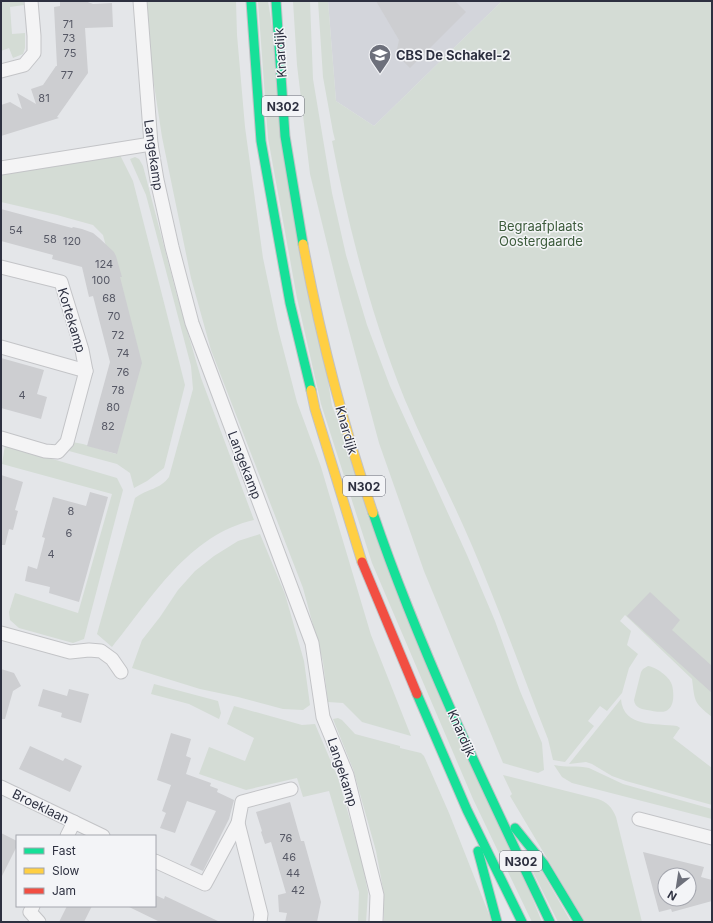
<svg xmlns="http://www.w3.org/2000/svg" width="713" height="923" viewBox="0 0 713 923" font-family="Inter,sans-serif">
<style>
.built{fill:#d3d5db}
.green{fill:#d4dcd5}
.building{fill:#cdced1;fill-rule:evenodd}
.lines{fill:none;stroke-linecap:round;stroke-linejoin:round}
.street-casing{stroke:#c3c4c7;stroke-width:15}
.fast-casing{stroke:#c1c2c6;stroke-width:11}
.slow-casing{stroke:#c1c2c6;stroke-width:11}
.jam-casing{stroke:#c1c2c6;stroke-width:11}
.street{stroke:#f4f4f5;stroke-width:13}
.fast{stroke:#16e098;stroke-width:9}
.slow{stroke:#ffcf43;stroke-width:9}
.jam{stroke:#f24e42;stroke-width:9}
.labels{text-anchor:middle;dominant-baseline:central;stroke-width:3;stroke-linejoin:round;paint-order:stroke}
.number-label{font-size:11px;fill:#565865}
.shield{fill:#f3f4f7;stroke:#686b77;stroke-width:1}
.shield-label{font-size:12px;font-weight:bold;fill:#2d3040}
.street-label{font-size:13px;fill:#2d3040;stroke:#f3f4f7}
.poi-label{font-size:13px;font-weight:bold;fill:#2d3040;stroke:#f3f4f7;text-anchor:start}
.park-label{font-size:13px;fill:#3c5b3b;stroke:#f3f4f7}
</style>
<rect width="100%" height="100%" fill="#e4e6e9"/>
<!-- built -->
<path class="built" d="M328,1H502L374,126L336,101Z"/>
<!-- green -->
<g class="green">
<path d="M1,1H23L24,5L10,7L12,34L25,33V48L23,54L13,58L9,48L1,51Z"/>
<path d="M145,1H236L237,35L245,127L263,258L278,329L297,402L321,467L371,635L411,736L362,722L343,703L328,702L323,662L303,588L211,350L191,278L162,137L149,52Z"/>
<path d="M258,1H268L332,406L542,922H532L473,799L372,563L321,404L297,298L268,138Z"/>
<path d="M293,1H310L313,79L332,193L346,255L367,325L390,386L467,555L495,621L520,691L542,743L544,770L538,773L503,763L424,571L379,443L340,297L310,174L297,65Z"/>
<path d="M318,1H328L336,101L374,126L502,1H712V717C693,702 695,701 692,679L625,615L620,621L631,631L627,645L638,654L629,668L622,693L607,711L600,706L588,721L594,726L565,762L553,760L548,739C523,676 500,611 473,548C452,498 426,450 405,400C371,316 349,229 332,141L335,140L333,132L323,77Z"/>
<path d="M120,155L133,181L185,385L164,468L147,481L134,488L130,473L117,464L69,451L72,442L83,444L116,454L136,360L103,235L93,225L57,215L1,202V175Z"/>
<path d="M135,157L139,159L143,166L176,292L201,378L254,520C188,535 152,598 112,647L97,634L135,498C147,489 161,489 169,477L193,389L191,366L146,195L130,159Z"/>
<path d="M5,445L117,478L123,490L84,639L73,643L19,628L10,620L9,612L15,593L78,613L112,494L2,464Z"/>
<path d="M260,534L285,594L304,661L310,705L303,710L283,709L238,697L200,689L132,668L142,640L160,617L178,590L195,571L214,556L238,541Z"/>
<path d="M648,666C656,667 670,677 672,685C674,693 675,707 666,711C661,713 653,711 647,710C640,709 635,707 634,700L641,672L643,669Z"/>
<path d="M154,684L218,701L221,713L219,719L189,704L151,694Z"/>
<path d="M621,699C623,728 656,723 677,726L680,728L673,738L712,768V805L626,781L612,776L592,764L586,762L569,764Z"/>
<path d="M234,706L302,725L315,724L338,778L362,861L368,893L366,922H358L359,892L329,791L303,797L297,778L246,790L199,774L209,747L245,761L254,738L227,724Z"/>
<path d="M338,718L342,720L355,734L400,746V748L421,753L424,756L449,813L492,922H384V894L376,851L353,769L333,719Z"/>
<path d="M554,765C566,768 577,765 589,768L623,784L712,809V819L572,783L562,777Z"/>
<path d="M503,775L598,799C607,802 612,807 616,817L642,922H585L510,796L512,794Z"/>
<path d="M540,868L571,922H558L533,872Z"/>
</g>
<!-- building -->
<g class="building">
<path d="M60,1H85L93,4L112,3L113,27L85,28L88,73L57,117L59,118L1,136V105L10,102L22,109L17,93L36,104L31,89L43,85L56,66H57L54,7L60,6Z"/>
<path d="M376,1H455L466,12L410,68L396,54L399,40Z"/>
<path d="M1,209L72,228L73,227L82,229L93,233L99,238L114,252L116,256L122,277H120L142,363L117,454L87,446L110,362L93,296L89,297L82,267L52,259L53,255L1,241Z"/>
<path d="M1,358L44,370L37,394L47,397L41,419L1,408Z"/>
<path d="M1,475L23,482L15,510L18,511L13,530L9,529L5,545H1Z"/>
<path d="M90,492L108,497L79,602L49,593L50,587L25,581L28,566L37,569L45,538L42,537L53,497L86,506Z"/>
<path d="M650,592L680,620L672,630L712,666V693L627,616Z"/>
<path d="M1,669L14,673L21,686L13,691L5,719H1Z"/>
<path d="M43,689L67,696L69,689L89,694L81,723L61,717L62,713L38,706Z"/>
<path d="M171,733L191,739L186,756L191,758L186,774L211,783L210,786L218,789L217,792L234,800L229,819L203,871L190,865L216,811L187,801L175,833L160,828L166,813L162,811L171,785L157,780Z"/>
<path d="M30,746L63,761L65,758L82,766L70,792L19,769Z"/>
<path d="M290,802L301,841H304L321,902L317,922H285L287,913L279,912L278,895L286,893L271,842L265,844L261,832L262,831L256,812Z"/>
<path d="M1,833L17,841V846L1,878Z"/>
<path d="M643,852L704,867L701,877L712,880V901L672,912L671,909L659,912ZM665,875H689V899H665Z"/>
<path d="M155,895L164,899L165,896L220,922H160L127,906H155Z"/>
<path d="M67,906H92L84,922H59Z"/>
</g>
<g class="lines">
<!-- street casing -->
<g class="street-casing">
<g id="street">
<path d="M140,1L151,144L157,180L172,247L192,323L312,643L323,717L347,775L377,895L376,922"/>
<path d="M1,71L24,65L34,53V36L31,1"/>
<path d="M1,168L151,144"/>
<path d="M1,267L61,282L82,350L86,371L67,442L58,452L45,451L1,438"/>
<path d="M1,347L86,371"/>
<path d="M1,633L70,652L89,650L101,651L112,659L121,672"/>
<path d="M1,787L103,836"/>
<path d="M639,819L712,838"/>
<path d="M238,823L261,914L260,922"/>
<path d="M67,836L74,822"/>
<path d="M155,861L205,884L238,823L242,802L291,789"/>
<path d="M33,906L30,912L39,922"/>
</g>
</g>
<!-- fast casing -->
<g class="fast-casing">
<g id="fast">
<path d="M251,1L261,141L290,303L311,390"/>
<path d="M276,1L285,136L303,244"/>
<path d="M373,513C421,654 486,788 550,922"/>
<path d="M417,694L467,810L522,922"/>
<path d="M515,828L544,864L579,922"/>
<path d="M478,851L497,922"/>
</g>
</g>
<!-- slow casing -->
<g class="slow-casing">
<g id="slow">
<path d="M303,244C320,335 343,425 373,513"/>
<path d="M311,390L315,409L362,562"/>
</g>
</g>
<!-- jam casing -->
<g class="jam-casing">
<path id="jam" d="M362,562L417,694"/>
</g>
<!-- street -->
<use href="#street" class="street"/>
<!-- fast -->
<use href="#fast" class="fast"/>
<!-- slow -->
<use href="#slow" class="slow"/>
<!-- jam -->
<use href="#jam" class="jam"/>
</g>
<!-- icons -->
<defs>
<g id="school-pin" transform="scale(1.15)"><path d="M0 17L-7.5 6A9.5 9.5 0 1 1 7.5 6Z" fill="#6d707b" stroke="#f3f4f7"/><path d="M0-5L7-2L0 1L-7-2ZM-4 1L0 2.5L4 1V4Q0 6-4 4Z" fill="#fff"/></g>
</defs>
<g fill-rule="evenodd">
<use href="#school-pin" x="380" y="55"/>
</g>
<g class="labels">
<!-- number labels -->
<g class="number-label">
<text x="68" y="24">71</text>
<text x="69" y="38">73</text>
<text x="70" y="53">75</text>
<text x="67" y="75">77</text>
<text x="44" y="98">81</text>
<text x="16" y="230">54</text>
<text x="50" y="239">58</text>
<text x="72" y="241">120</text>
<text x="104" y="264">124</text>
<text x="101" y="280">100</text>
<text x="109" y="298">68</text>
<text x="114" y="316">70</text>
<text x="118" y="335">72</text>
<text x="123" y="353">74</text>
<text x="123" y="372">76</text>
<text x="118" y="390">78</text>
<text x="22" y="395">4</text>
<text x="113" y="407">80</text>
<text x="108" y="426">82</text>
<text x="71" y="511">8</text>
<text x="69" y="533">6</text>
<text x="51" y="554">4</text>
<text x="286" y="838">76</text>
<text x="289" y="857">46</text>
<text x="293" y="873">44</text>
<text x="298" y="890">42</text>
</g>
<!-- shield labels -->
<g class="shield">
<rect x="262" y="96" width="42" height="20" rx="3"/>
<rect x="343" y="476" width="42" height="20" rx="3"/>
<rect x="500" y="851" width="42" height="20" rx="3"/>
</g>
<g class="shield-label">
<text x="283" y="106">N302</text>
<text x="364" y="486">N302</text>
<text x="521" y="861">N302</text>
</g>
<!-- street labels -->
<g class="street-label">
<text transform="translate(280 53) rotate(-94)">Knardijk</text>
<text transform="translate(154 155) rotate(82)">Langekamp</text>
<text transform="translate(72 320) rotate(73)">Kortekamp</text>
<text transform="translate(347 430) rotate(74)">Knardijk</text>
<text transform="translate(245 465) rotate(69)">Langekamp</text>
<text transform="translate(462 733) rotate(66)">Knardijk</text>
<text transform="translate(343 772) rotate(72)">Langekamp</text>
<text transform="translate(41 806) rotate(26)">Broeklaan</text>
</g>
<!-- poi labels -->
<g class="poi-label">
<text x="396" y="55">CBS De Schakel-2</text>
</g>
<!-- park labels -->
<g class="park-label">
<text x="541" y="226">Begraafplaats<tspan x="541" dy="15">Oostergaarde</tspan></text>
</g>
</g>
<!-- border -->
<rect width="713" height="923" fill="none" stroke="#2d3040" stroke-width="4"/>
<!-- legend -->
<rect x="16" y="835" width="140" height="72" fill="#f3f4f7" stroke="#a4a6ae"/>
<rect x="24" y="848" width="20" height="6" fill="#16e098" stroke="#a4a6ae"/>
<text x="52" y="855" font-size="12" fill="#2d3040">Fast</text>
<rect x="24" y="868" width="20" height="6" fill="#ffcf43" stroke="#a4a6ae"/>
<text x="52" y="875" font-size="12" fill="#2d3040">Slow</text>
<rect x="24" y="888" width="20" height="6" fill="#f24e42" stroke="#a4a6ae"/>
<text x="52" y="895" font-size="12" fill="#2d3040">Jam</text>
<!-- north arrow -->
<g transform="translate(677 887) rotate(210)"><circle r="19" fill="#f3f4f7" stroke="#a4a6ae"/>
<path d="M0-3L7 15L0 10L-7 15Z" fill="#6d707b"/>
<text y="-6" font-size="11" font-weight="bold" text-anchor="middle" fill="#2d3040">N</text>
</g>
</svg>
